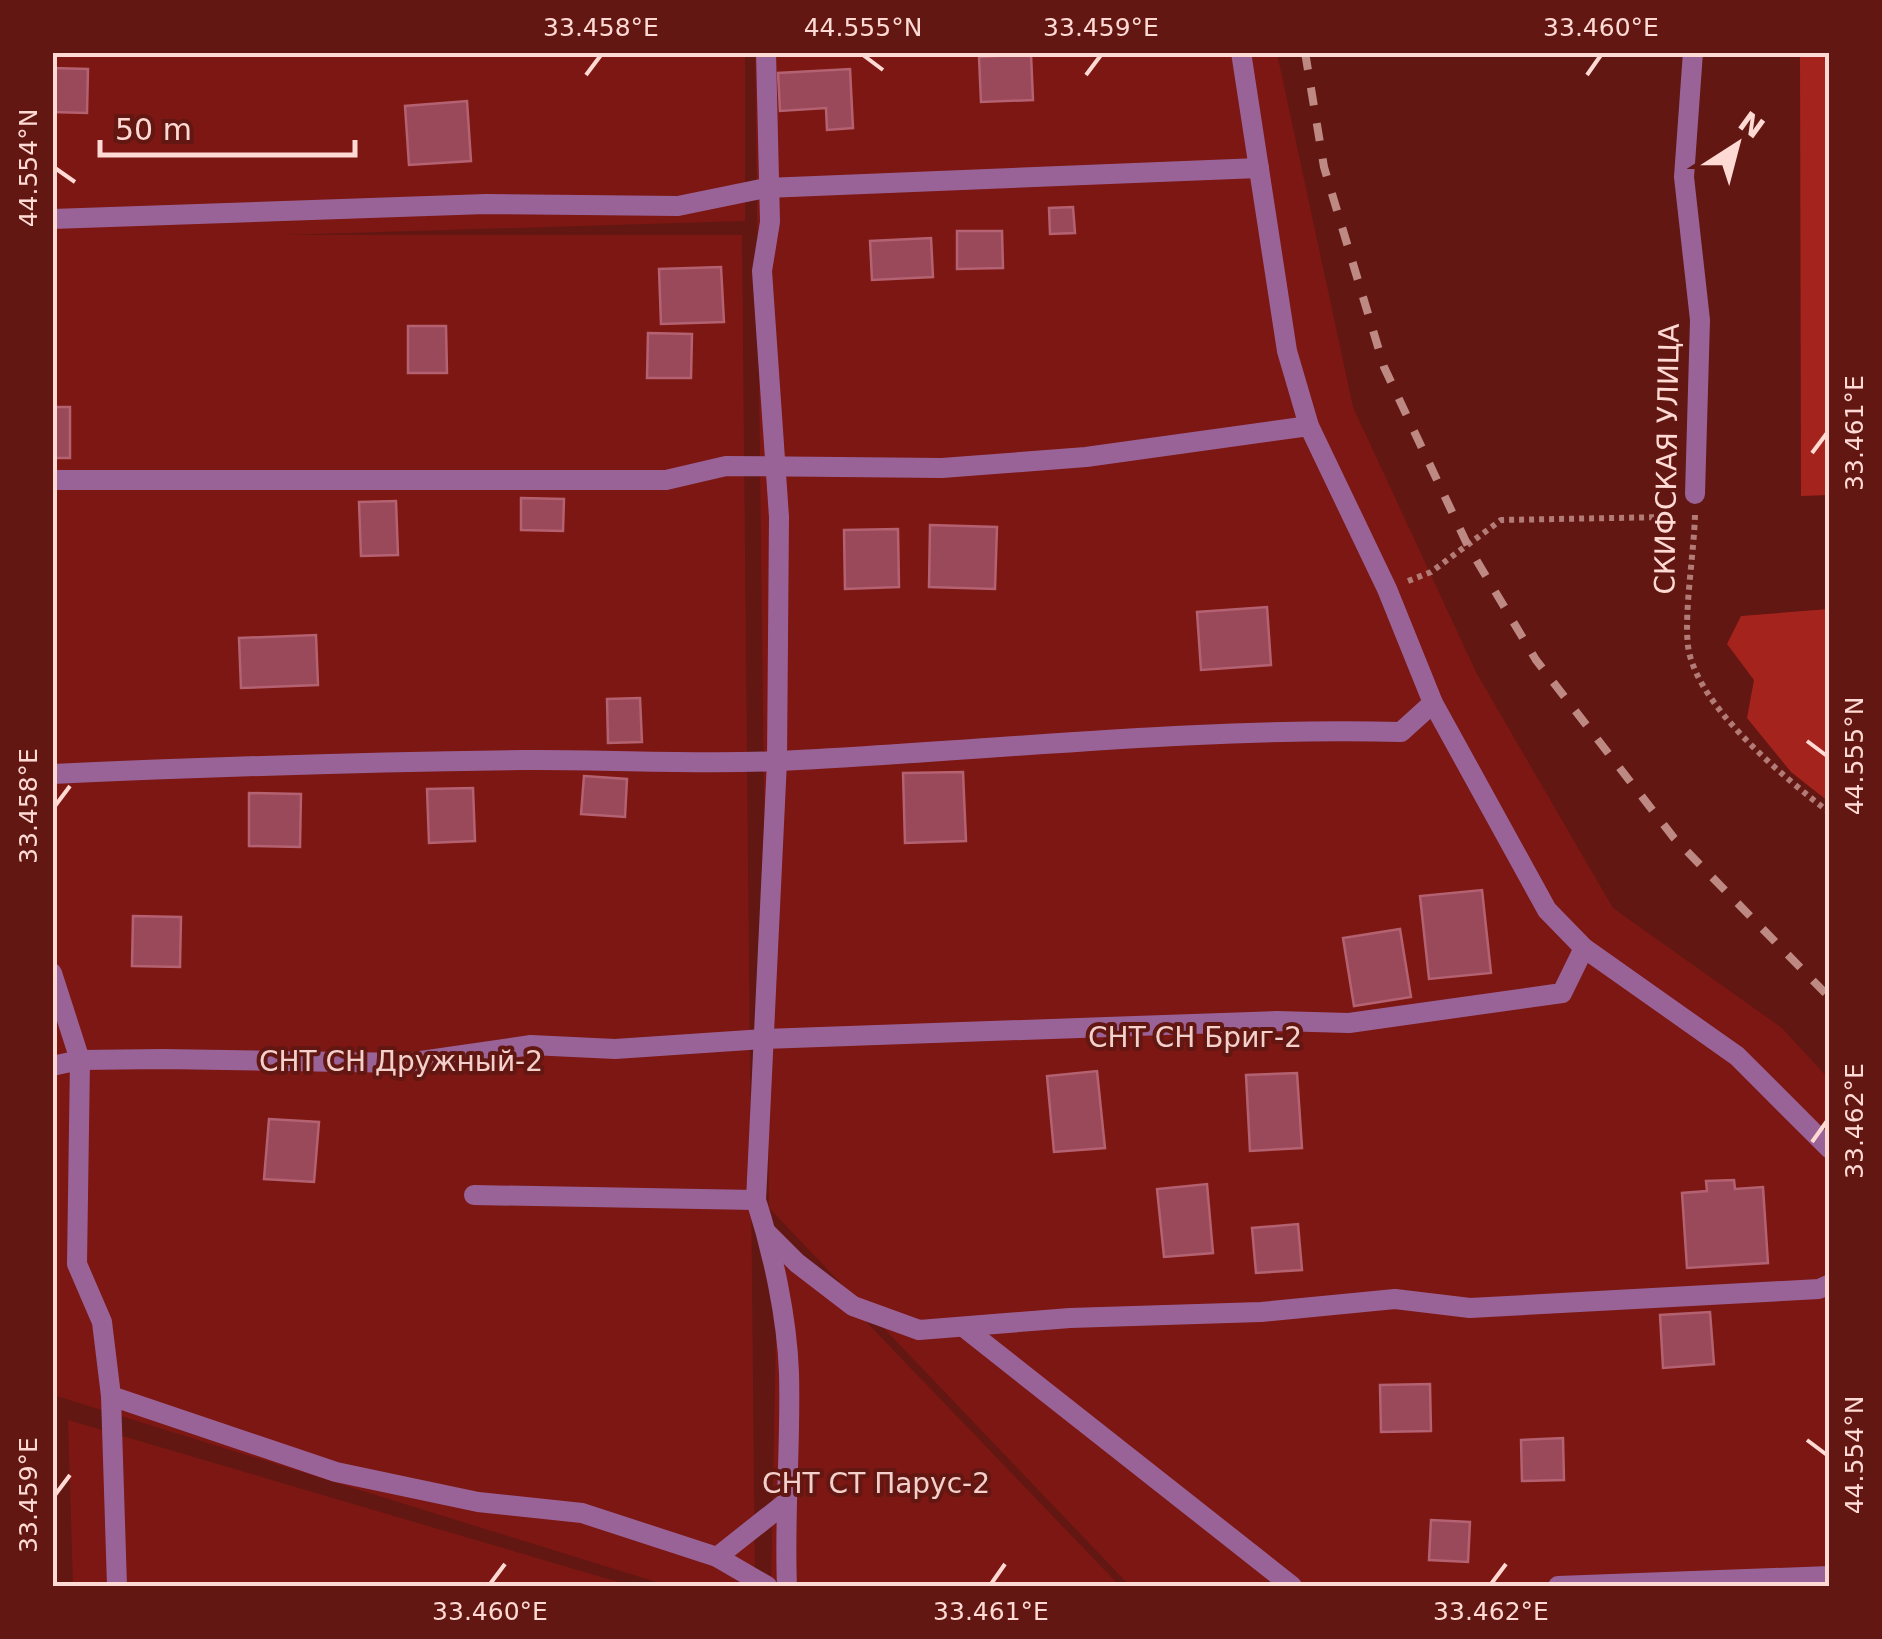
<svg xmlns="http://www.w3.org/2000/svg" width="1882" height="1639" viewBox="0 0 1882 1639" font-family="'DejaVu Sans',sans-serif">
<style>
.green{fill:#7c1713}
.forest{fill:#a5231d}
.building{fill:#9a495b;stroke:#b46171;stroke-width:2.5}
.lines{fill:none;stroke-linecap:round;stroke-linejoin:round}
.path{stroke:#b37b76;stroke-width:6;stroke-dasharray:5 5;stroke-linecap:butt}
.lane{stroke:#9a6398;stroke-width:20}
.street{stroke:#9a6398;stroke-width:20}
.rail{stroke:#be8883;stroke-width:8;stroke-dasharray:18 18;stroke-linecap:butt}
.ticks{fill:none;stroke:#ffd9d3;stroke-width:4}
.labels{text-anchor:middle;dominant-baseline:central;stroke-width:8;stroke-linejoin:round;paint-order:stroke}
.street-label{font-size:28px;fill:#ffd9d3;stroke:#621712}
.park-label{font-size:28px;fill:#f3d0cb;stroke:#621712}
.neatline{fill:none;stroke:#ffd9d3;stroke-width:4}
.ticks-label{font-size:25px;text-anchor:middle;fill:#ffd9d3}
</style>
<rect width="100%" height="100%" fill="#621712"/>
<!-- green -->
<g class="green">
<path d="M52,53H745V221L283,235H742L755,1586H669L53,1395Z"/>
<path d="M755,53H1277L1353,407L1476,672L1613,908L1782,1028L1829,1079V1586H1130L769,1208Z"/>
<path d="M778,1230L1120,1586H771Z"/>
<path d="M68,1420L632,1586H73Z"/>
</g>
<!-- forest -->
<g class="forest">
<path d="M1800,53H1830L1829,495L1801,496Z"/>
<path d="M1829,609H1830L1829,802L1791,772L1747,718L1754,680L1727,644L1741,616Z"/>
</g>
<!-- building -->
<g class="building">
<path d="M1031,54L1033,100L981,102L979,57Z"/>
<path d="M52,68L88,69L87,113L52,112Z"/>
<path d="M850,69L853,128L827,130L826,108L780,111L778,73Z"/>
<path d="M467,101L471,161L409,165L405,106Z"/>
<path d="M1073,207L1075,233L1050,234L1049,208Z"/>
<path d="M957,231H1002L1003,268L957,269Z"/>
<path d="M931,238L933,277L872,280L870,241Z"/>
<path d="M721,267L724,322L661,324L659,269Z"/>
<path d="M408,326H446L447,373H408Z"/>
<path d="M648,333L692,334L691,378H647Z"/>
<rect x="52" y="407" width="18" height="51"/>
<path d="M521,498L564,499L563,531L521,530Z"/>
<path d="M396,501L398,555L361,556L359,502Z"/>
<path d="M930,525L997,527L995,589L929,587Z"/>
<path d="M898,529L899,587L845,589L844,530Z"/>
<path d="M1267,607L1271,665L1201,670L1197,612Z"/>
<path d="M316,635L318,685L241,688L239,638Z"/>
<path d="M640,698L642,742L608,743L607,699Z"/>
<path d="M963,772L966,841L905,843L903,773Z"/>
<path d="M584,776L627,779L625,817L581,814Z"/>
<path d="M473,788L475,841L429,843L427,789Z"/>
<path d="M249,793L301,794L300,847L249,846Z"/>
<path d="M1482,890L1491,973L1429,979L1420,896Z"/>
<path d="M133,916L181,917L180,967L132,966Z"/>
<path d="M1400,929L1411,997L1354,1006L1343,938Z"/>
<path d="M1097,1071L1105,1148L1054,1152L1047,1076Z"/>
<path d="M1297,1073L1302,1148L1250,1151L1246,1075Z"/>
<path d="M269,1119L319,1122L314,1182L264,1179Z"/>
<path d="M1734,1180L1735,1189L1763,1187L1768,1263L1687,1268L1682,1193L1707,1191L1706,1181Z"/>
<path d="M1207,1184L1213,1253L1164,1257L1157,1189Z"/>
<path d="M1298,1224L1302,1270L1256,1273L1252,1228Z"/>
<path d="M1710,1312L1714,1364L1663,1368L1660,1315Z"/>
<path d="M1430,1384L1431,1431L1381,1432L1380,1385Z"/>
<path d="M1563,1438L1564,1480L1522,1481L1521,1440Z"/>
<path d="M1431,1520L1470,1522L1468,1562L1429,1560Z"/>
</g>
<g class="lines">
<!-- path -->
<g class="path">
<path d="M1695,515C1694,553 1684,611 1688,646C1696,706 1784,777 1830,813"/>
<path d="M1408,581L1431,572L1501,520L1668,517L1675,511"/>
</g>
<!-- lane -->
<g class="lane">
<path d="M1693,52L1684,177L1700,320L1695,494"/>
<path d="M111,1396L117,1586"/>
</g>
<!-- street -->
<g class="street">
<path d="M766,52L770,222L762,271L779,517L777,761L756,1200C773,1253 787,1317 789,1373C791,1444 784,1515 787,1586"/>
<path d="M1241,52L1287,351L1309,426L1387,589L1433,703L1547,910L1584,948L1737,1056L1830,1149"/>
<path d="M52,219L486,204L678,206L766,188L1259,168"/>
<path d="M52,480H666L726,466L942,468L1086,457L1309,426"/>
<path d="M52,774C209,767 366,762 522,760C608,759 695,765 780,761C987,751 1194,727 1401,732L1433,703"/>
<path d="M52,973L80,1060L77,1264L102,1322L111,1396L336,1472L478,1502L582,1513L717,1557L767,1586"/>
<path d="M52,1066L80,1060L163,1059L407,1063L531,1045L615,1049L764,1039L1277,1021L1349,1023L1562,993L1584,948"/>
<path d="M474,1195L756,1200"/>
<path d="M767,1233L797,1263L853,1306L919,1330L1070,1318L1261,1312L1395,1299L1470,1308L1819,1289L1830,1284"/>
<path d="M966,1329L1292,1586"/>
<path d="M717,1557L784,1504"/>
<path d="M1558,1586L1830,1576"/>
</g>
<!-- rail -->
<path class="rail" d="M1305,52L1324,167L1384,367L1468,546L1536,660L1674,838L1830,998"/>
</g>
<!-- ticks -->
<path class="ticks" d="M863,55L883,70M586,75L601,55M1086,75L1101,55M1587,75L1601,55M55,168L75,182M1812,453L1827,433M1807,741L1827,756M55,806L70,786M1812,1142L1827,1121M1807,1440L1827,1455M55,1495L70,1475M490,1584L505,1564M991,1584L1005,1564M1491,1584L1506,1564"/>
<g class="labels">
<!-- street labels -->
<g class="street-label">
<text transform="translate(1667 459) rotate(-89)">СКИФСКАЯ УЛИЦА</text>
</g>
<!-- park labels -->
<g class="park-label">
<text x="1195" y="1037">СНТ СН Бриг-2</text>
<text x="401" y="1061">СНТ СН Дружный-2</text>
<text x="876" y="1483">СНТ СТ Парус-2</text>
</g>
</g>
<!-- border -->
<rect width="1882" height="1639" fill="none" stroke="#621712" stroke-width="110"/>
<!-- north arrow -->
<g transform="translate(1737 145) rotate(36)" stroke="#621712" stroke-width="8" paint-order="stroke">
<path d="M0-8L18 38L0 25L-18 38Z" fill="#ffd9d3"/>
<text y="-15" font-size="28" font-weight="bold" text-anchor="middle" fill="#ffd9d3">N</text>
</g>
<!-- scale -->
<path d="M100 140v15h255v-15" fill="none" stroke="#ffd9d3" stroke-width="5"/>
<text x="115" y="140" font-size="30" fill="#ffd9d3" stroke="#621712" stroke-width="8" paint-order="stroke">50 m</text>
<rect x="55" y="55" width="1772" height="1529" class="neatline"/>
<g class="ticks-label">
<text x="601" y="36">33.458°E</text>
<text x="863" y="36">44.555°N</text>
<text x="1101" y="36">33.459°E</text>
<text x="1601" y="36">33.460°E</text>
<text transform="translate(28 168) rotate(-90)" y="9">44.554°N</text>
<text transform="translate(1854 433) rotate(-90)" y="9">33.461°E</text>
<text transform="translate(1854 756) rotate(-90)" y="9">44.555°N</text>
<text transform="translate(28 806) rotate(-90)" y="9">33.458°E</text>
<text transform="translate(1854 1121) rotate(-90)" y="9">33.462°E</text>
<text transform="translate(1854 1455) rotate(-90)" y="9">44.554°N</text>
<text transform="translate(28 1495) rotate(-90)" y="9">33.459°E</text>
<text x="490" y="1620">33.460°E</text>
<text x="991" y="1620">33.461°E</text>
<text x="1491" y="1620">33.462°E</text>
</g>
</svg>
